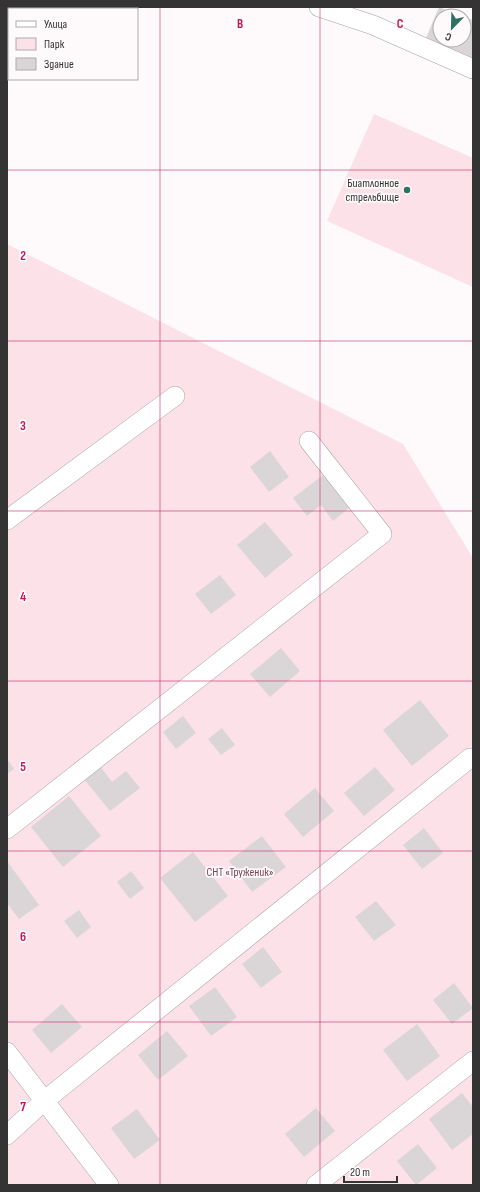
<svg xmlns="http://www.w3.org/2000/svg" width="480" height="1192" viewBox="0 0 480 1192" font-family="'Sofia Sans Condensed',sans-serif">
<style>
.green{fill:#fce1e9}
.building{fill:#dad6d7}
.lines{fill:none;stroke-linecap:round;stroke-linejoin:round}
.street-casing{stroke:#a6a2a3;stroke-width:20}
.street{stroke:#fff;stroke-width:19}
.grid{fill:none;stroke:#c2185b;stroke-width:1;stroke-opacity:0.55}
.poi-dot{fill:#2d7164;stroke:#fefafb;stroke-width:1.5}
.labels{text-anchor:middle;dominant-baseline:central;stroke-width:3.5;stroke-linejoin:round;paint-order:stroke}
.poi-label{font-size:12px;fill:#353434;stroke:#fefafb;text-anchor:end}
.park-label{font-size:12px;fill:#784757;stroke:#fefafb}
.grid-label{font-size:13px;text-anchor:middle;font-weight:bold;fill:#c2185b;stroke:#fefafb;stroke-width:3.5;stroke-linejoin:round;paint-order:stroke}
</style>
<rect width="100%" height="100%" fill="#fefafb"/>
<!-- green -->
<g class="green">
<path d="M374,114L473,158V287L327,221Z"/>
<path d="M7,244L403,444L473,558V1185H7Z"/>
</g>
<!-- building -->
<g class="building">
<path d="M439,7L462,16H440V40H464V17L473,20V58L426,38Z"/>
<path d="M270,451L289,477L269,492L250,467Z"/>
<path d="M323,475L349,508L333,521L321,505L307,516L293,498Z"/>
<path d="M265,522L293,555L265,578L237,545Z"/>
<path d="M220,575L236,595L211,614L195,594Z"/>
<path d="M281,648L300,671L270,697L250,674Z"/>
<path d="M420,700L449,736L412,766L383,730Z"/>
<path d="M183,716L196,733L176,749L163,732Z"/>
<path d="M222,728L235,745L221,755L208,739Z"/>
<path d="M7,759L14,769L7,774Z"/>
<path d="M100,766L112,782L126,771L140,788L110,811L84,779Z"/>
<path d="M375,767L395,790L364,816L344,793Z"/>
<path d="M315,788L334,811L303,837L284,814Z"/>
<path d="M69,796L101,836L63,867L31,827Z"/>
<path d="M424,828L443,853L422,869L403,845Z"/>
<path d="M262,836L286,867L252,892L229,861Z"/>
<path d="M193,852L228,896L195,922L160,878Z"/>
<path d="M7,861L39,905L19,919L7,903Z"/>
<path d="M131,871L144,888L130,899L117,882Z"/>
<path d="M376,901L396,925L374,941L355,917Z"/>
<path d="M79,910L91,927L77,938L64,921Z"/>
<path d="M263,947L282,972L261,988L242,964Z"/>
<path d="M454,983L473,1008L452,1024L433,1000Z"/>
<path d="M215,987L237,1017L211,1036L189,1006Z"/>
<path d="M62,1004L82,1027L51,1053L32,1030Z"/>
<path d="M417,1024L440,1056L407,1081L383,1050Z"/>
<path d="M167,1031L188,1056L158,1080L138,1055Z"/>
<path d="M462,1093L473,1107V1134L452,1150L429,1119Z"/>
<path d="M316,1108L335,1131L304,1157L285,1134Z"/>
<path d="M137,1109L160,1140L134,1159L111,1128Z"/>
<path d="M418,1144L437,1168L416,1185L397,1161Z"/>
</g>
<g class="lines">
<!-- street casing -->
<g class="street-casing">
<g id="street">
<path d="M319,7L373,25L473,69"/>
<path d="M7,520L175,396"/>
<path d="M7,829L382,534L309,441"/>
<path d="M7,1052L109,1185"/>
<path d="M7,1135L44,1101L470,758"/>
<path d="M316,1185L473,1061"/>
</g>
</g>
<!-- street -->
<use href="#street" class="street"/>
</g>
<!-- grid -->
<path class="grid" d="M160,7V1185M320,7V1185M7,170H473M7,341H473M7,511H473M7,681H473M7,851H473M7,1022H473"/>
<!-- markers -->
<circle class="poi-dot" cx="407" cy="190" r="4"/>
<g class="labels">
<!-- poi labels -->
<g class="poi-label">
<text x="399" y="183">Биатлонное<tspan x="399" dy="14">стрельбище</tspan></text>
</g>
<!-- park labels -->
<g class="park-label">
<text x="240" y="872">СНТ «Труженик»</text>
</g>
</g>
<g class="grid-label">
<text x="240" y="28">B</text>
<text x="400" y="28">C</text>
<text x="23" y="260">2</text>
<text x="23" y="430">3</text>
<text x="23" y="601">4</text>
<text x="23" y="771">5</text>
<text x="23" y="941">6</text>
<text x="23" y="1111">7</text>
</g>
<!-- border -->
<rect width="480" height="1192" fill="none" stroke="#353434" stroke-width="16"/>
<!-- legend -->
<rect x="8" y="8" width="130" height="72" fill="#fefafb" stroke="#aeabab"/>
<rect x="16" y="21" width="20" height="6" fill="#ffffff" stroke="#aeabab"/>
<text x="44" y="28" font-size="12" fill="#353434">Улица</text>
<rect x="16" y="38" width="20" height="12" fill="#fce1e9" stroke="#aeabab"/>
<text x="44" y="48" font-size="12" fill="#353434">Парк</text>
<rect x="16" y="58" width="20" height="12" fill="#dad6d7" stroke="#aeabab"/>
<text x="44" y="68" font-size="12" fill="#353434">Здание</text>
<!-- north arrow -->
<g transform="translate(452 28) rotate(203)"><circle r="19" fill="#fefafb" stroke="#aeabab"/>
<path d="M0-3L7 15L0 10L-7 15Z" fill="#2d7164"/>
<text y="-6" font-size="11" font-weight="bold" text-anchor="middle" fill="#353434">С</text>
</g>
<!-- scale -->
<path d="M344 1176v6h53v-6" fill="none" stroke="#353434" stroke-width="2"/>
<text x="350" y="1176" font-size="12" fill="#353434" stroke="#fefafb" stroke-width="3" paint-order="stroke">20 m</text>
</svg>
